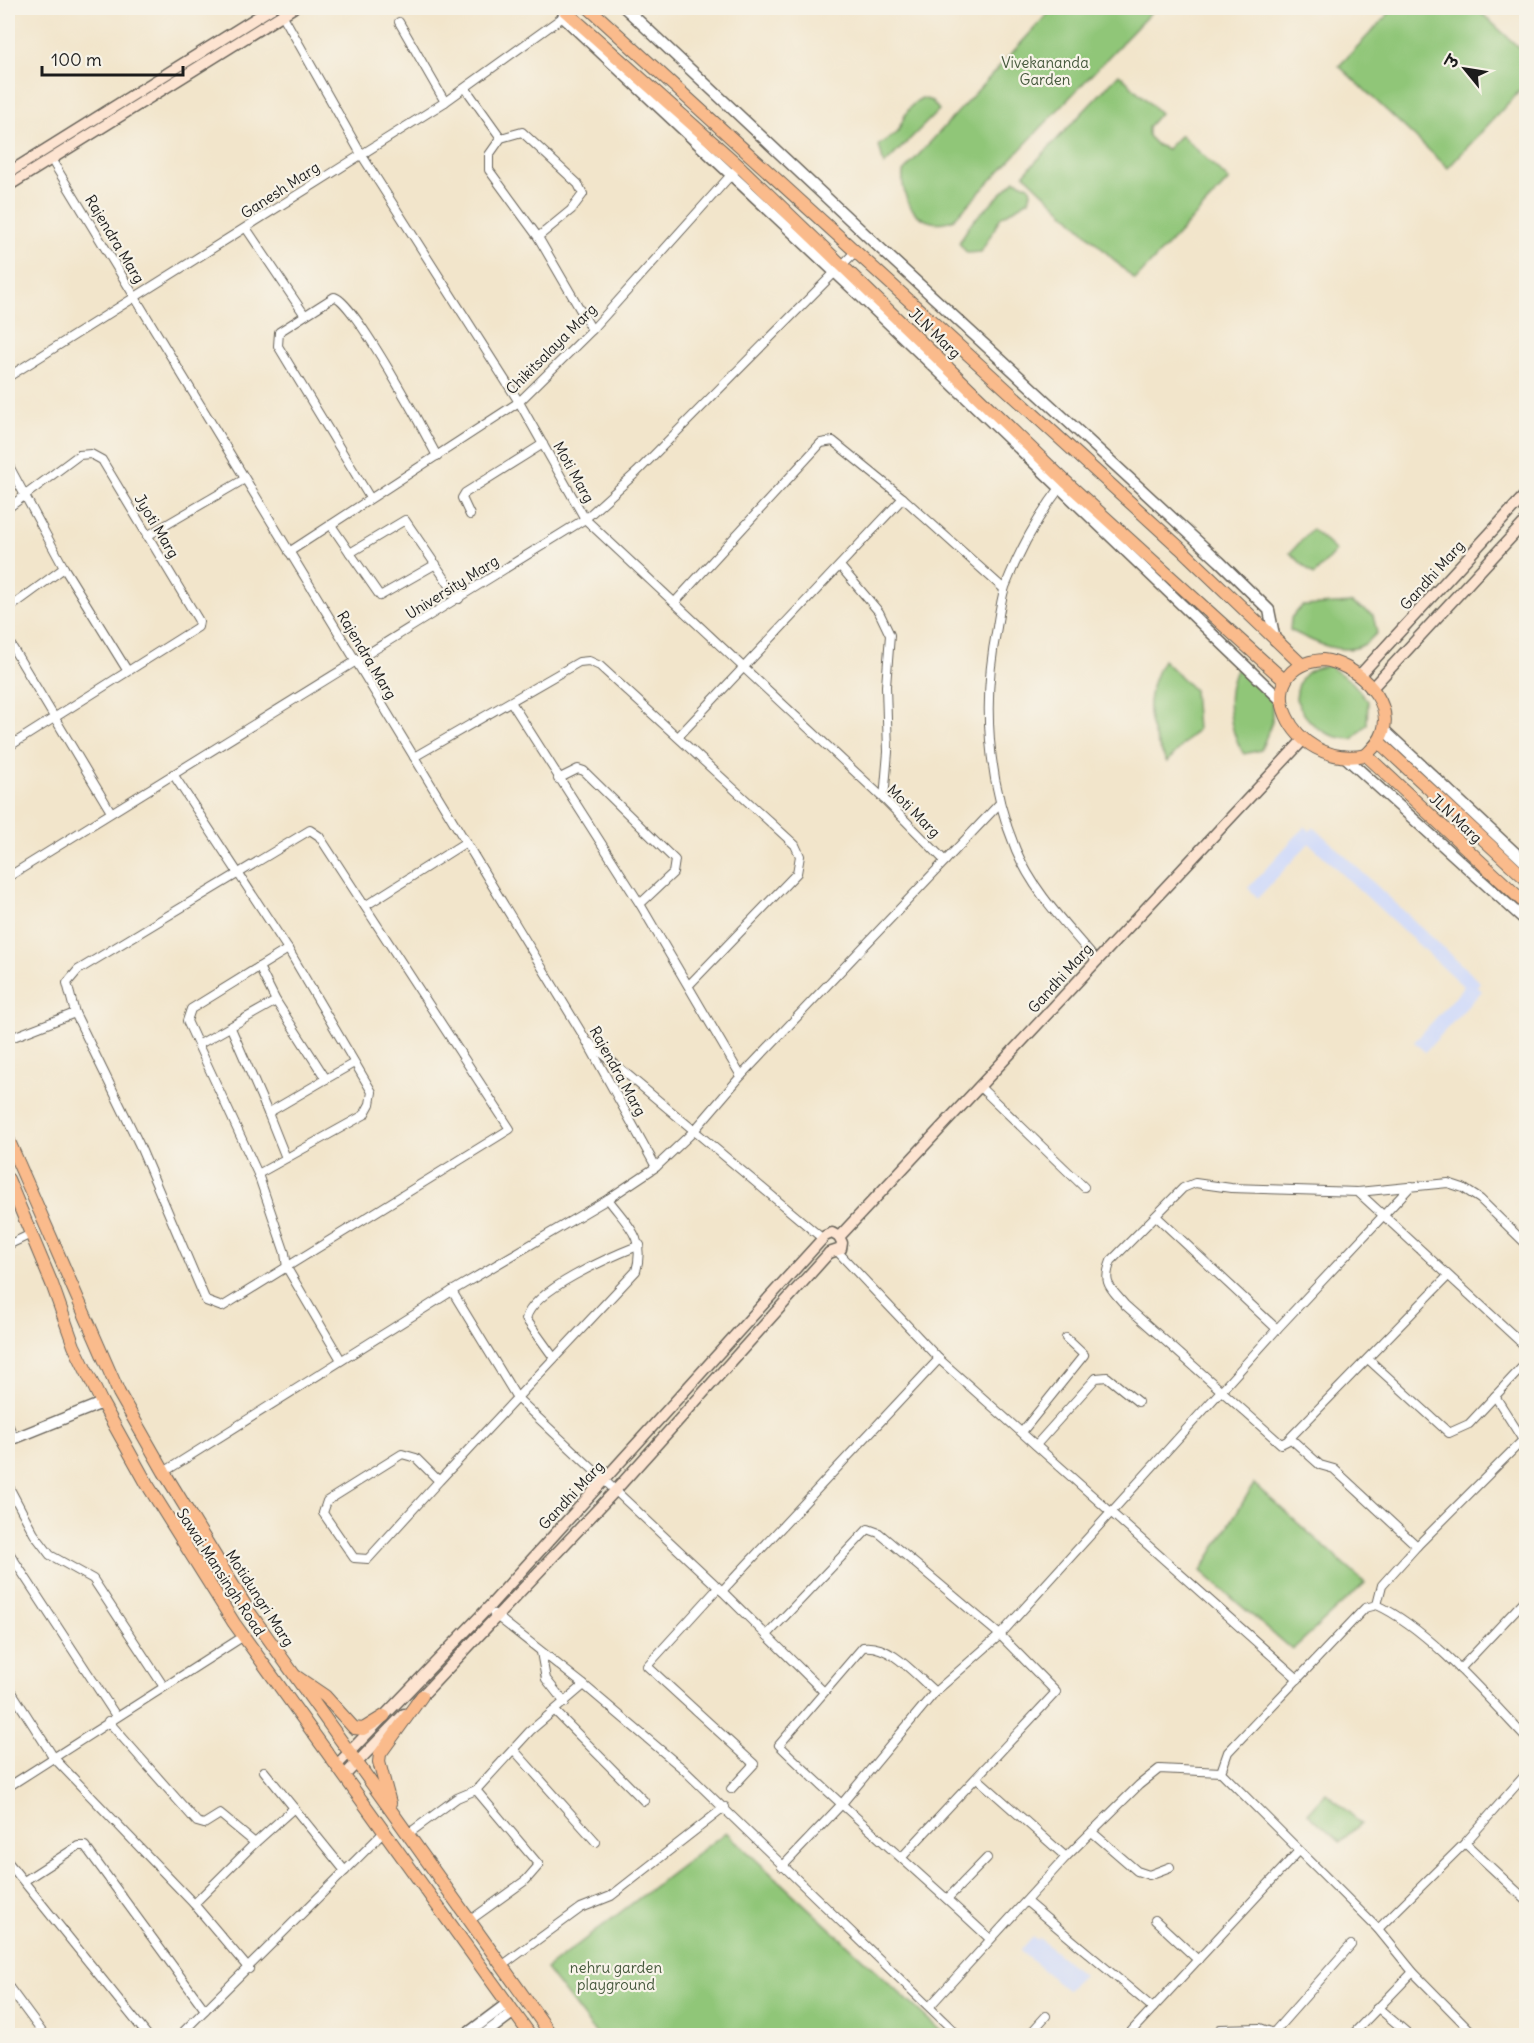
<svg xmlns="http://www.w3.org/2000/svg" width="1534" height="2043" viewBox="0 0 1534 2043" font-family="Delius,'Playpen Sans Deva',sans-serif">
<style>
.built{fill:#d0daf9}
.green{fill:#90c678;stroke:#56714a;stroke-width:1.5}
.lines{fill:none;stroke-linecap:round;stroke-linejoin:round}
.minor-casing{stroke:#676259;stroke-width:10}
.tertiary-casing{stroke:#676259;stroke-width:13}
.secondary-casing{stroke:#676259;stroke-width:13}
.primary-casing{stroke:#676259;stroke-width:14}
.minor{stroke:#fff;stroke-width:8}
.tertiary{stroke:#fff;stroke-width:10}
.secondary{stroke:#fde4d1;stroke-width:10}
.primary{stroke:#fabb8c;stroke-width:12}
.labels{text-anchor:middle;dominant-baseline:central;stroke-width:4.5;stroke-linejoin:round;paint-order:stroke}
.park-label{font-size:15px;fill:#45583c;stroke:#f7f3e8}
.street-label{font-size:15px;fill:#1c1c1c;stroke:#f7f3e8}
</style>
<rect width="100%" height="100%" fill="#f7f3e8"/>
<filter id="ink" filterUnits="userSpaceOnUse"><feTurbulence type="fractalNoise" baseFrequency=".0167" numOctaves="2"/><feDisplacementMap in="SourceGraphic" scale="12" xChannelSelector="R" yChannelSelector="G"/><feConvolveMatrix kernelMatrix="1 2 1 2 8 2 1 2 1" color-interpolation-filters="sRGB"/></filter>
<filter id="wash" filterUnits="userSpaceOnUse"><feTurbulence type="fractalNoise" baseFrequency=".008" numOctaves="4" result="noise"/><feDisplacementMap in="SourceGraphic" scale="24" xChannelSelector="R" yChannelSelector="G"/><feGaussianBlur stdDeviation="1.35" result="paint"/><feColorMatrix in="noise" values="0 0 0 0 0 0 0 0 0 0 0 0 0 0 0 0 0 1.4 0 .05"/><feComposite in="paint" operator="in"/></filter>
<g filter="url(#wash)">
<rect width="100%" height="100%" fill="#f2e5cb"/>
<!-- built -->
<g class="built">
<path d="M1305,826L1310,831L1314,827L1480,982L1477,986L1482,991L1425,1052L1414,1042L1464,987L1309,843L1258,898L1248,888Z"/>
<path d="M1032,1937L1037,1941L1039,1938L1083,1975L1067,1990L1020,1951Z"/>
</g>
<!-- green -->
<g class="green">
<path d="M1053,8H1155L954,219C921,233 900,203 903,172Z"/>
<path d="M1394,8H1476L1526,54V84L1448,168L1339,66Z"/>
<path d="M1119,74L1160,113L1148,127V136L1157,145L1167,149L1181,135L1229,180L1135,280L1024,174Z"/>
<path d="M922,98L932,101L939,110L884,165L879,145L897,133C904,119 906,106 922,98Z"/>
<path d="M1015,180L1029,186L1031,192L1029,200L1001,217L981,252L967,253L959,243L971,223Z"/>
<path d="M1312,529L1336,551L1314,575L1290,553Z"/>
<path d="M1352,603L1373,615L1377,633C1373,636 1368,643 1363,645C1340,657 1310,640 1290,630L1291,618L1302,606Z"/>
<path d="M1163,660L1194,690L1197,730L1167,762C1145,724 1142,699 1163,660Z"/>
<path d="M1239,664L1272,695V722L1261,750L1244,754C1227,728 1224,690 1239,664Z"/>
<path d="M1329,666L1352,682L1368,701L1367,724L1353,739C1326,739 1306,724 1296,699C1298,675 1307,668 1329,666Z"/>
<path d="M1254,1484L1365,1583L1292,1650L1201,1571Z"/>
<path d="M1326,1793L1361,1823L1340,1842L1308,1813Z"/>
<path d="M726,1832L945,2035H597L546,1969Z"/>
</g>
</g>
<g filter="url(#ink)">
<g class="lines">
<!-- minor casing -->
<g class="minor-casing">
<g id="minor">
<path d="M282,14L361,154L519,402L585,519L884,799L945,861"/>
<path d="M399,22L445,102"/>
<path d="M466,89L501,138"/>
<path d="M51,159L586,1040L656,1167"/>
<path d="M246,228L304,314"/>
<path d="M538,237L571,210L583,194L578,184L522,132L501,138L489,155V170L538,237L592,330"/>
<path d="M8,377L445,102L563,17"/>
<path d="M8,464L64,568L127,670"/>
<path d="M1062,485C1039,515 1019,551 1005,587C1001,600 999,614 997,627C982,702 987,780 1016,850C1034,893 1067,925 1096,960"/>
<path d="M370,498L278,346L279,332L334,297C352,297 425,433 437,456"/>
<path d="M8,508L79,455L91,454L102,460L199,621L198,627L8,747"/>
<path d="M470,515L462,498L465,493L543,444"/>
<path d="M331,525L350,553"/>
<path d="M147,536L243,480"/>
<path d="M289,552L519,402L592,330L739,166"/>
<path d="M436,564L380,596L350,553L405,520L459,599"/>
<path d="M840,566L879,612L890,635L886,686L888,752L884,799"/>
<path d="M675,602L821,443L833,441L903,498L1004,589"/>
<path d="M8,609L64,568"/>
<path d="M8,640L111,812"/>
<path d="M511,702L640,904L741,1076"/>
<path d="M678,737L903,498"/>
<path d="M414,757L579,662L589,661L600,666L795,845L800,856L797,873L689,985"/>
<path d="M173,774L288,949L372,1092L370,1104L364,1115L258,1174"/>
<path d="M558,779L578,769L584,771L675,860L673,873L640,904"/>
<path d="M310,830L319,836L510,1129L222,1307L206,1301L139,1144L75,1013L67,983L78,970Z"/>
<path d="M8,877L585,519L637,472L856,251"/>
<path d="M365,906L466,842"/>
<path d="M288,949L191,1009L187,1021L258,1174L285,1253L287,1268L341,1360"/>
<path d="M259,967L276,1001"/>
<path d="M231,1028L268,1113"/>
<path d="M8,1039L75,1013"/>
<path d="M590,1043L823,1239"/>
<path d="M198,1045L276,1001L326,1079L354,1063"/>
<path d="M979,1086L1084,1187"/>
<path d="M286,1158L268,1113L326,1079"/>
<path d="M1358,1192L1526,1347"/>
<path d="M1156,1216L1277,1329"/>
<path d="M8,1245L31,1234"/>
<path d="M838,1252L939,1359L1298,1679"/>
<path d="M1448,1276L1287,1441L1281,1444L1125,1305C1110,1287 1102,1284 1111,1261L1183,1188L1195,1183L1231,1188L1358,1192L1448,1183L1463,1188L1480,1199L1526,1244"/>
<path d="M452,1291L517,1398L722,1591L823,1691"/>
<path d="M554,1358L526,1319C532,1290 612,1256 640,1245"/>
<path d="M1368,1359L1449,1433L1469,1424L1526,1363"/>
<path d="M1495,1396L1523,1440"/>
<path d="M8,1424L14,1438"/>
<path d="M1022,1432L1084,1355L1066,1338"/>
<path d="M1290,1438L1320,1465L1334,1469L1417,1546"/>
<path d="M1036,1445L1096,1378L1107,1377L1138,1402"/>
<path d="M164,1472L452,1291L608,1199L656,1167L693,1132L741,1076L1000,803"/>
<path d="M439,1481L368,1559L354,1558L323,1513L327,1501L402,1454L416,1458L439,1481L636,1271C646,1237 627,1225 608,1199"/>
<path d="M8,1485L34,1534L50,1555L93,1579L164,1687"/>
<path d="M8,1551L116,1716"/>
<path d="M718,1588L647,1666L754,1764L731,1789"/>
<path d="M722,1591L939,1359"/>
<path d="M1377,1605L1382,1585L1417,1546L1523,1440L1526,1443"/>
<path d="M494,1614L584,1685L682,1768L959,2036"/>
<path d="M767,1635L868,1529L879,1533L1000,1635L1056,1692L902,1857"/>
<path d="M541,1652L546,1679L565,1703"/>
<path d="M1460,1669L1526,1599"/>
<path d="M8,1686L54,1758L194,1904L249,1969"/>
<path d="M935,1692C916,1676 890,1643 863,1647L779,1745C847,1812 920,1873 989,1938"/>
<path d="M555,1711L644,1801"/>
<path d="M108,1721L197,1822L204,1824L220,1814L255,1843"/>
<path d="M1526,1738C1487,1697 1428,1628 1377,1605L1365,1608L1228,1752L1221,1772L1378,1929L1465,1843L1526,1774"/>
<path d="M514,1750L596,1842"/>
<path d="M264,1771L345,1871"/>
<path d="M977,1778L1066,1857"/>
<path d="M8,1787L244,1636"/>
<path d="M1092,1832L1137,1871L1149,1875L1170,1867"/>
<path d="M408,1834L457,1798L476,1790"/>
<path d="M1465,1843L1526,1900"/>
<path d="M8,1862L148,2036"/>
<path d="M782,1867L840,1806L935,1692L1000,1635L1277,1329L1411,1186"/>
<path d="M24,1881L78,1846H85L205,2010"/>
<path d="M947,1899L987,1858"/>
<path d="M1027,1902L1153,2008"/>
<path d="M194,1904L255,1843L294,1808"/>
<path d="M1155,1920L1198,1960"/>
<path d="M469,1921L526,1880L539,1865L476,1790L530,1731L584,1685"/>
<path d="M1378,1929L1413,1972L1476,2036"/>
<path d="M503,1965L581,1908L611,1896L725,1807"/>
<path d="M8,1986L45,2036"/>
<path d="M930,2006L1066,1857L1139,1785L1159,1769L1221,1772"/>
<path d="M1377,2007L1411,2036"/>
<path d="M1220,2029L1260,2028L1282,2036"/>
<path d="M1275,2031L1351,1945"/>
<path d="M179,2036L384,1832"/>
<path d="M1028,2036L1046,2016"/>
<path d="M1127,2036L1298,1852"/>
<path d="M1351,2036L1413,1972"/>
</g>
</g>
<!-- tertiary casing -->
<g class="tertiary-casing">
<g id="tertiary">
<path d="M625,8L881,249L1219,561L1269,610L1275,640"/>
<path d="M563,17L856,292L1282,701"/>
<path d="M1384,730L1526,863"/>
<path d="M1344,756L1526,921"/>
<path d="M8,1441L102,1403"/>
<path d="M464,2036L508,2003"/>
<path d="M482,2036L514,2012"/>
</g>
</g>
<!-- secondary casing -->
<g class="secondary-casing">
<g id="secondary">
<path d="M8,173L272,8"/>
<path d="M8,186L293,8"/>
<path d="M1359,676L1526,494"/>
<path d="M1371,689L1526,521"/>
<path d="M839,1237L1303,740"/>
<path d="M829,1253L841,1249L842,1243L839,1237"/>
<path d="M417,1701L614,1492L829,1253"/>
<path d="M337,1765L487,1609L825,1236L832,1233L839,1237"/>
<path d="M344,1776L404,1714"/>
</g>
</g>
<!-- primary casing -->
<g class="primary-casing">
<g id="primary">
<path d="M562,8L739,166L1065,481L1285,681"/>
<path d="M589,8L1180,548L1301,664"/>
<path d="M1323,660C1353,663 1394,698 1383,732C1380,742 1373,748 1366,755C1289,771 1245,666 1323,660Z"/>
<path d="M1379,742L1526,879"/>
<path d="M1366,755L1526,904"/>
<path d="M8,1139L119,1393L164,1472L250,1613L552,2036"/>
<path d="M8,1179L52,1284L74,1346L102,1403L147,1484L234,1623L531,2036"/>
<path d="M297,1677L325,1696L354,1728L363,1729L384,1716"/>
<path d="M390,1803L379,1762L380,1754L422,1696"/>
</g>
</g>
<!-- minor -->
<use href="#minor" class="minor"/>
<!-- tertiary -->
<use href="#tertiary" class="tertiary"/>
<!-- secondary -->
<use href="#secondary" class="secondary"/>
<!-- primary -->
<use href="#primary" class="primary"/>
</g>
</g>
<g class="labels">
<!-- park labels -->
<g class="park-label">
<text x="1045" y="62">Vivekananda<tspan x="1045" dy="17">Garden</tspan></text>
<text x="616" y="1967">nehru garden<tspan x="616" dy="17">playground</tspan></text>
</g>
<!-- street labels -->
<g class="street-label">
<text transform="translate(280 190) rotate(-33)">Ganesh Marg</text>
<text transform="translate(115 239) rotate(59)">Rajendra Marg</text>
<text transform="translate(935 333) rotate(44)">JLN Marg</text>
<text transform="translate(551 349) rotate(-45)">Chikitsalaya Marg</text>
<text transform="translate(574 472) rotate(61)">Moti Marg</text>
<text transform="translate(157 526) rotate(59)">Jyoti Marg</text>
<text transform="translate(1432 575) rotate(-48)">Gandhi Marg</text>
<text transform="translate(452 587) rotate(-32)">University Marg</text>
<text transform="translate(367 655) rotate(59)">Rajendra Marg</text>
<text transform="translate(914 811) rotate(45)">Moti Marg</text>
<text transform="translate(1456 818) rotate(43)">JLN Marg</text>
<text transform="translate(1060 978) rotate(-48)">Gandhi Marg</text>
<text transform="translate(618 1071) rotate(61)">Rajendra Marg</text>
<text transform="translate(571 1495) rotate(-47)">Gandhi Marg</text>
<text transform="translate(221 1572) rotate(57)">Sawai Mansingh Road</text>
<text transform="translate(260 1598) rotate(57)">Motidungri Marg</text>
</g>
</g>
<!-- margin -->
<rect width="1534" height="2043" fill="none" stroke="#f7f3e8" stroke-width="30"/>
<!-- north arrow -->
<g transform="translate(1465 69) rotate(300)" stroke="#f7f3e8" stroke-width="4.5" paint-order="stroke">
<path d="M0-4.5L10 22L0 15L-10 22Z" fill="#1c1c1c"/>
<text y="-9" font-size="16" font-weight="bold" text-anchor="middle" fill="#1c1c1c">उ</text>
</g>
<!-- scale -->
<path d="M42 66v9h141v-9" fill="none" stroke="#1c1c1c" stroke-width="3"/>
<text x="51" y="66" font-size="18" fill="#1c1c1c" stroke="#f7f3e8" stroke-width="4.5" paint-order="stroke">100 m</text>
</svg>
